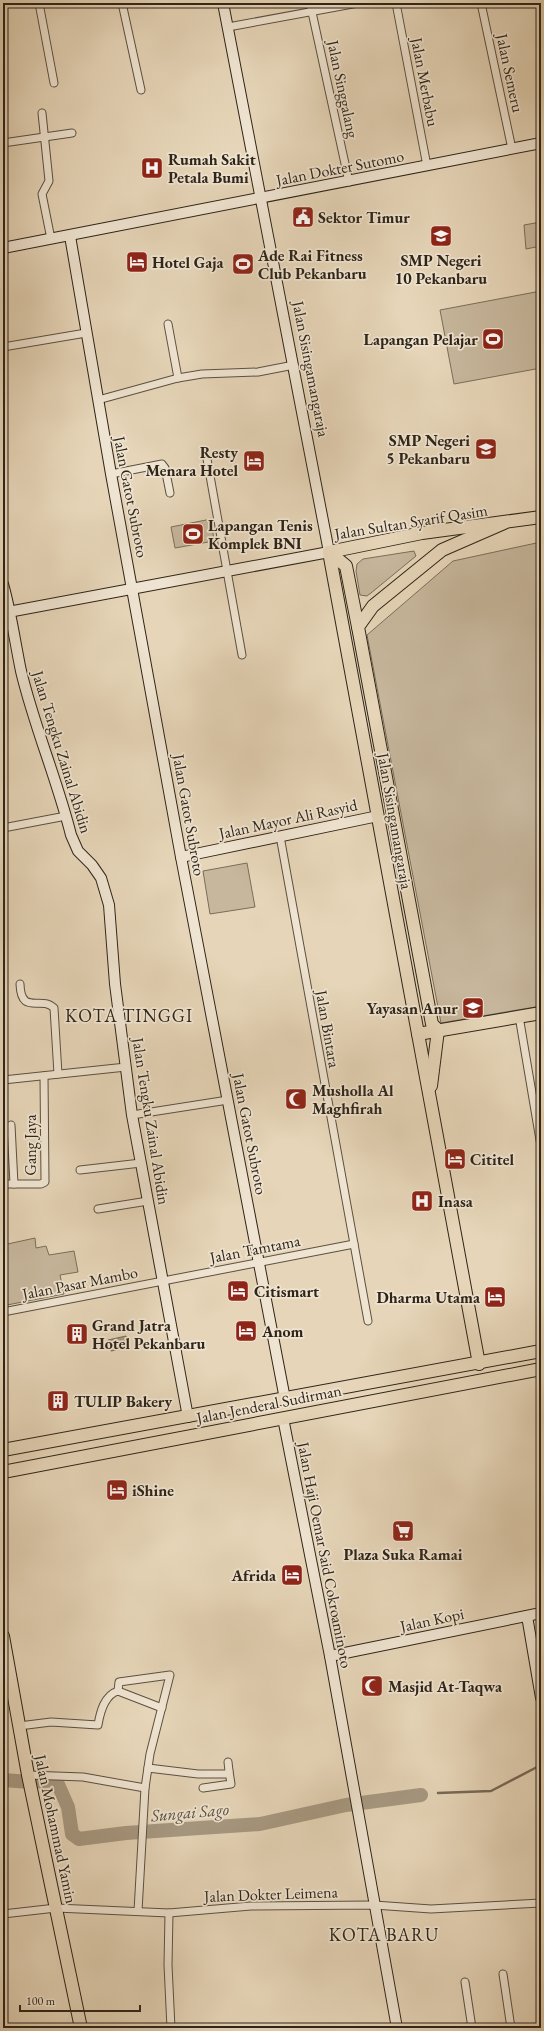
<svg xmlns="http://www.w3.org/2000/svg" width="544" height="2031" viewBox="0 0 544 2031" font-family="'EB Garamond',serif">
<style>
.green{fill:#c7b79d;stroke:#7a6e5a}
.water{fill:#a79982;stroke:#776a58}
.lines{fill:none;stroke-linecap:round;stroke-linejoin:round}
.stream{stroke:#776a58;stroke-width:2.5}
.river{stroke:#a79982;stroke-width:14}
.street-casing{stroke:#5c5040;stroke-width:9}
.secondary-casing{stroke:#2e2418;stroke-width:12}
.primary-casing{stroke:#2e2418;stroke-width:14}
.street{stroke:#efe4d1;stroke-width:7}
.secondary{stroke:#efe4d1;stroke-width:10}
.primary{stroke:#e6d5b8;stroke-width:12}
.labels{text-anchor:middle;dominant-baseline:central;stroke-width:3.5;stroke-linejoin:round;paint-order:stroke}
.street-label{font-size:16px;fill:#2e2418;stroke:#efe4d1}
.poi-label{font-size:16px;font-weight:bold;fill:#2e2418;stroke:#efe4d1;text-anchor:start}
.water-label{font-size:17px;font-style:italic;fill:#584d3d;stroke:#efe4d1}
.quarter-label{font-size:18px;letter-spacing:1px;fill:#2e2418;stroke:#efe4d1}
</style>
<rect width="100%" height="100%" fill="#e6d5b8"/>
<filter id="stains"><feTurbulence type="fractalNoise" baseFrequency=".005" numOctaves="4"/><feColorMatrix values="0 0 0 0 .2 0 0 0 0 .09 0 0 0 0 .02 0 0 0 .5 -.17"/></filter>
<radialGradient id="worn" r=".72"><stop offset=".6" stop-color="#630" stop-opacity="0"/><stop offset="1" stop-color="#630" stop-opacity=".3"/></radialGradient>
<!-- green -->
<g class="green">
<path d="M541,222V246L526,249L524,225Z"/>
<path d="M541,291V368L454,384L440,310Z"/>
<path d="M211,519L214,541L175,548L171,527Z"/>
<path d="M541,542V1006L441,1023L367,635L453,561Z"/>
<path d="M414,551L416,556L371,593L367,596L360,595L356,571L357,564L363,559Z"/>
<path d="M247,863L255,907L210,914L203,871Z"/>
<path d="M35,1238L36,1248L46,1246L49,1255L74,1251L78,1272L60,1275L64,1294L7,1305L3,1284V1245Z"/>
</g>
<!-- water -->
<path class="water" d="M126,1336L128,1348L111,1351L108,1340Z"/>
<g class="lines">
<!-- stream -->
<path class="stream" d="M438,1793L491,1791L541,1765"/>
<!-- river -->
<path class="river" d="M3,1780L30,1782L56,1780L68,1807L72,1834L79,1839L126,1833L260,1824L346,1805L421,1795"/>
<!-- street casing -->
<g class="street-casing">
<g id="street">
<path d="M39,3L54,83"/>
<path d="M122,3L141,90"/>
<path d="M310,3L349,182"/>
<path d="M396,3L427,166"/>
<path d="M481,3L512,149"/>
<path d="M228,27L358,3"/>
<path d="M42,113L49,181L42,194L51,239"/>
<path d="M3,143L72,133"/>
<path d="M168,324L178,378"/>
<path d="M3,347L86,333"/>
<path d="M98,400L178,378L202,374L258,372L294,365"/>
<path d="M207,459L242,655"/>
<path d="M111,474L162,464L165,468L170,493"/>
<path d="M3,828L66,816"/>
<path d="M280,836L368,1321"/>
<path d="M20,984C21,1016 41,995 54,1008L58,1074"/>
<path d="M521,1016L520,1022L541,1146"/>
<path d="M3,1080L126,1067"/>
<path d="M132,1115L228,1100"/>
<path d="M11,1125L14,1184"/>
<path d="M80,1170L141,1163"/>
<path d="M3,1184H41L45,1182L44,1076"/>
<path d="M98,1209L148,1201"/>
<path d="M3,1312L354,1244"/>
<path d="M118,1691L162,1708"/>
<path d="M19,1726L51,1722L98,1725C100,1713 104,1695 118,1691L119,1682L170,1675L150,1754L145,1788L138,1911"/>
<path d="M148,1768L198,1774H227L229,1771L228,1762"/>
<path d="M28,1775L83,1777L145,1788"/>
<path d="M203,1788L231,1784L229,1771"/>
<path d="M169,1913L168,1965L171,2028"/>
<path d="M3,1914L56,1908L169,1913L251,1906L374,1905L431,1909L541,1903"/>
<path d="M503,1974L511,2028"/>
<path d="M465,1982L472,2028"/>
</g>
</g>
<!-- secondary casing -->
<g class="secondary-casing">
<g id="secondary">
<path d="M70,236L111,474L181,857L285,1399"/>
<path d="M3,248L541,143"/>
<path d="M3,584C11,612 15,642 21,671C34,726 57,779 71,835L78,851L92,865L101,878L109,905L115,984L132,1115L188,1417"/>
<path d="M3,613L329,552L223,3"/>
<path d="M181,857L378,816"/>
<path d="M283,1418L330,1656L397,2028"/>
<path d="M527,1616L541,1698"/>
<path d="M330,1656L541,1613"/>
</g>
</g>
<!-- primary casing -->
<g class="primary-casing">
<g id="primary">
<path d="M329,552L479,1364"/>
<path d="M329,552L422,533L541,517"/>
<path d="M329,552L346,566L358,627"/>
<path d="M418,1034L541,1013"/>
<path d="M431,1086L438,1030L432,1024L358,627L373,606L442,550L504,523"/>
<path d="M3,1450L541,1351"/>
<path d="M3,1472L541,1369"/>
<path d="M3,1636L28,1775L81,2028"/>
</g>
</g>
<!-- street -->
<use href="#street" class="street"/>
<!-- secondary -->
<use href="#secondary" class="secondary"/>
<!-- primary -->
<use href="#primary" class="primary"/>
</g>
<!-- icons -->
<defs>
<g id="hospital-square" transform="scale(1.15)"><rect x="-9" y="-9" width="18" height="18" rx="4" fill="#8f2418" stroke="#efe4d1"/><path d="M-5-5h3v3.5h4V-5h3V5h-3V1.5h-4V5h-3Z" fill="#fff"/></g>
<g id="civic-square" transform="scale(1.15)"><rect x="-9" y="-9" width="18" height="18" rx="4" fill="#8f2418" stroke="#efe4d1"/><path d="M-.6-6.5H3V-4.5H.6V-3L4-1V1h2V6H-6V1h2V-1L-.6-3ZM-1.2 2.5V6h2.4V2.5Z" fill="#fff"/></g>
<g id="school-square" transform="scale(1.15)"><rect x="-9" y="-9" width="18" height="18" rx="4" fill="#8f2418" stroke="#efe4d1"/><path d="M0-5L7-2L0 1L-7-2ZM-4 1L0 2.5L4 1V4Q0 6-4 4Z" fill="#fff"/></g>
<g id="hotel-square" transform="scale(1.15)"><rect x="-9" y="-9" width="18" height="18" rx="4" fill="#8f2418" stroke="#efe4d1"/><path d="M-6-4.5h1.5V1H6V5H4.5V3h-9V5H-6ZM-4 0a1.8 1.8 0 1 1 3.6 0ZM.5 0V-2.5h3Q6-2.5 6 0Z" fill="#fff"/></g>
<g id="stadium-square" transform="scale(1.15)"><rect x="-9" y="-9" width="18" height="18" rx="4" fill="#8f2418" stroke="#efe4d1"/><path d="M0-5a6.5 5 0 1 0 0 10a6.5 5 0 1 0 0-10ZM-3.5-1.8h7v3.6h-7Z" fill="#fff"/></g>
<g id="mosque-square" transform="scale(1.15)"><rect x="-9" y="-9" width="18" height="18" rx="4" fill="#8f2418" stroke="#efe4d1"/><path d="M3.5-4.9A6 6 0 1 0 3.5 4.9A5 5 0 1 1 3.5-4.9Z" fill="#fff"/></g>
<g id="building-square" transform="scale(1.15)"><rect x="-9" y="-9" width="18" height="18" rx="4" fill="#8f2418" stroke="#efe4d1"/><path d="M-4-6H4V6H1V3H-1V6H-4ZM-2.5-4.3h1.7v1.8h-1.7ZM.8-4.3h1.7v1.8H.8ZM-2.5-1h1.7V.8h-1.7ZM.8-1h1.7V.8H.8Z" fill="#fff"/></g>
<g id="supermarket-square" transform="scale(1.15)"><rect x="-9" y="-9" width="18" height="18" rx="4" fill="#8f2418" stroke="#efe4d1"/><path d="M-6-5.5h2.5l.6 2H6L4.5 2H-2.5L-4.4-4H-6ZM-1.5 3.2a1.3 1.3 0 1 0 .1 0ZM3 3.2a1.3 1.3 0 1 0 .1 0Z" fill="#fff"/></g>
</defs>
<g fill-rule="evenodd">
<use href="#hospital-square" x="152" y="168"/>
<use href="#civic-square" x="303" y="217"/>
<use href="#school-square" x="441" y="236"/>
<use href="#hotel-square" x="137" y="262"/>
<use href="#stadium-square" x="243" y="264"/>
<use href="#stadium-square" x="493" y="339"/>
<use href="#school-square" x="486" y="449"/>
<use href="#hotel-square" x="254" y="461"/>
<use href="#stadium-square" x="193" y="534"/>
<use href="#school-square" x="473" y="1008"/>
<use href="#mosque-square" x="296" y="1099"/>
<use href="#hotel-square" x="455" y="1159"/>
<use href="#hospital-square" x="422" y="1201"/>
<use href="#hotel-square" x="238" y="1291"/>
<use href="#hotel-square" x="495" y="1297"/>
<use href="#hotel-square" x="246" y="1331"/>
<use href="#building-square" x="77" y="1334"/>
<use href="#building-square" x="58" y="1401"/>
<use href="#hotel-square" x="117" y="1490"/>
<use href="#supermarket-square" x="403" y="1531"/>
<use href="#hotel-square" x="292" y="1575"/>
<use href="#mosque-square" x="372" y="1686"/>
</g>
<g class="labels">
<!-- street labels -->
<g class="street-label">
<text transform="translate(510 73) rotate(78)">Jalan Semeru</text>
<text transform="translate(425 82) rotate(79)">Jalan Merbabu</text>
<text transform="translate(343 89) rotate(78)">Jalan Singgalang</text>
<text transform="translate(340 168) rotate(-11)">Jalan Dokter Sutomo</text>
<text transform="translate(311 369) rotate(79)">Jalan Sisingamangaraja</text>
<text transform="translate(131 497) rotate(79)">Jalan Gatot Subroto</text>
<text transform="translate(411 522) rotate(-9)">Jalan Sultan Syarif Qasim</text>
<text transform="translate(62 752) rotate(73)">Jalan Tengku Zainal Abidin</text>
<text transform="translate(189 815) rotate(80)">Jalan Gatot Subroto</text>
<text transform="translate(288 819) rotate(-12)">Jalan Mayor Ali Rasyid</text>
<text transform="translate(395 821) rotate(80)">Jalan Sisingamangaraja</text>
<text transform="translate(328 1029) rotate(80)">Jalan Bintara</text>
<text transform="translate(151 1121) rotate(81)">Jalan Tengku Zainal Abidin</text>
<text transform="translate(250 1134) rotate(79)">Jalan Gatot Subroto</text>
<text transform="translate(30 1145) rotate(-90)">Gang Jaya</text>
<text transform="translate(255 1249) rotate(-11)">Jalan Tamtama</text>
<text transform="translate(80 1283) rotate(-11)">Jalan Pasar Mambo</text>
<text transform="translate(269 1404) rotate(-11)">Jalan Jenderal Sudirman</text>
<text transform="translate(325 1555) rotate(79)">Jalan Haji Oemar Said Cokroaminoto</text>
<text transform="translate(432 1620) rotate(-12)">Jalan Kopi</text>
<text transform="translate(56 1829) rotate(78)">Jalan Mohammad Yamin</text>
<text transform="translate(271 1894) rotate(-2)">Jalan Dokter Leimena</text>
</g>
<!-- poi labels -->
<g class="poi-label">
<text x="168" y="159">Rumah Sakit<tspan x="168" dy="18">Petala Bumi</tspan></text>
<text x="318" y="217">Sektor Timur</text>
<text x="258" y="255">Ade Rai Fitness<tspan x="258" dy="18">Club Pekanbaru</tspan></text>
<text x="441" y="260" text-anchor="middle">SMP Negeri<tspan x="441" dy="18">10 Pekanbaru</tspan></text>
<text x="152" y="262">Hotel Gaja</text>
<text x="478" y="339" text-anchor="end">Lapangan Pelajar</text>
<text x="470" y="440" text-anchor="end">SMP Negeri<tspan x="470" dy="18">5 Pekanbaru</tspan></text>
<text x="238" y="452" text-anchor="end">Resty<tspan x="238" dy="18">Menara Hotel</tspan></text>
<text x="208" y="525">Lapangan Tenis<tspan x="208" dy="18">Komplek BNI</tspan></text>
<text x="458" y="1008" text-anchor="end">Yayasan Anur</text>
<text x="312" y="1090">Musholla Al<tspan x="312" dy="18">Maghfirah</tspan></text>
<text x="470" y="1159">Cititel</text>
<text x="438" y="1201">Inasa</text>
<text x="254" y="1291">Citismart</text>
<text x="480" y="1297" text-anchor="end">Dharma Utama</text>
<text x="92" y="1325">Grand Jatra<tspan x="92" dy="18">Hotel Pekanbaru</tspan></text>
<text x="262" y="1331">Anom</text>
<text x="74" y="1401">TULIP Bakery</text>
<text x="132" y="1490">iShine</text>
<text x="403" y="1554" text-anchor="middle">Plaza Suka Ramai</text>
<text x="276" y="1575" text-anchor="end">Afrida</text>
<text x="388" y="1686">Masjid At-Taqwa</text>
</g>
<!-- water labels -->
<g class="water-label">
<text transform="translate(190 1812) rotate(-5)">Sungai Sago</text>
</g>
<!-- quarter labels -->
<g class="quarter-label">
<text x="129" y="1015">KOTA TINGGI</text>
<text x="384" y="1934">KOTA BARU</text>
</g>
</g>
<!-- margin -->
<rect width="544" height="2031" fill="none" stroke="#e6d5b8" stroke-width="16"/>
<rect x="4" y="4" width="536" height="2023" fill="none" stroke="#2e2418" stroke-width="2"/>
<rect x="8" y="8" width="528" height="2015" fill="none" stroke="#2e2418"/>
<!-- scale -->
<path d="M20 2005v6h120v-6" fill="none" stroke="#2e2418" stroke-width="2"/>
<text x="26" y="2005" font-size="12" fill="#2e2418" stroke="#efe4d1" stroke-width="3" paint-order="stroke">100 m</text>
<rect width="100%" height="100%" filter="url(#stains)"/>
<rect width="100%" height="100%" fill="url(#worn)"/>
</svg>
